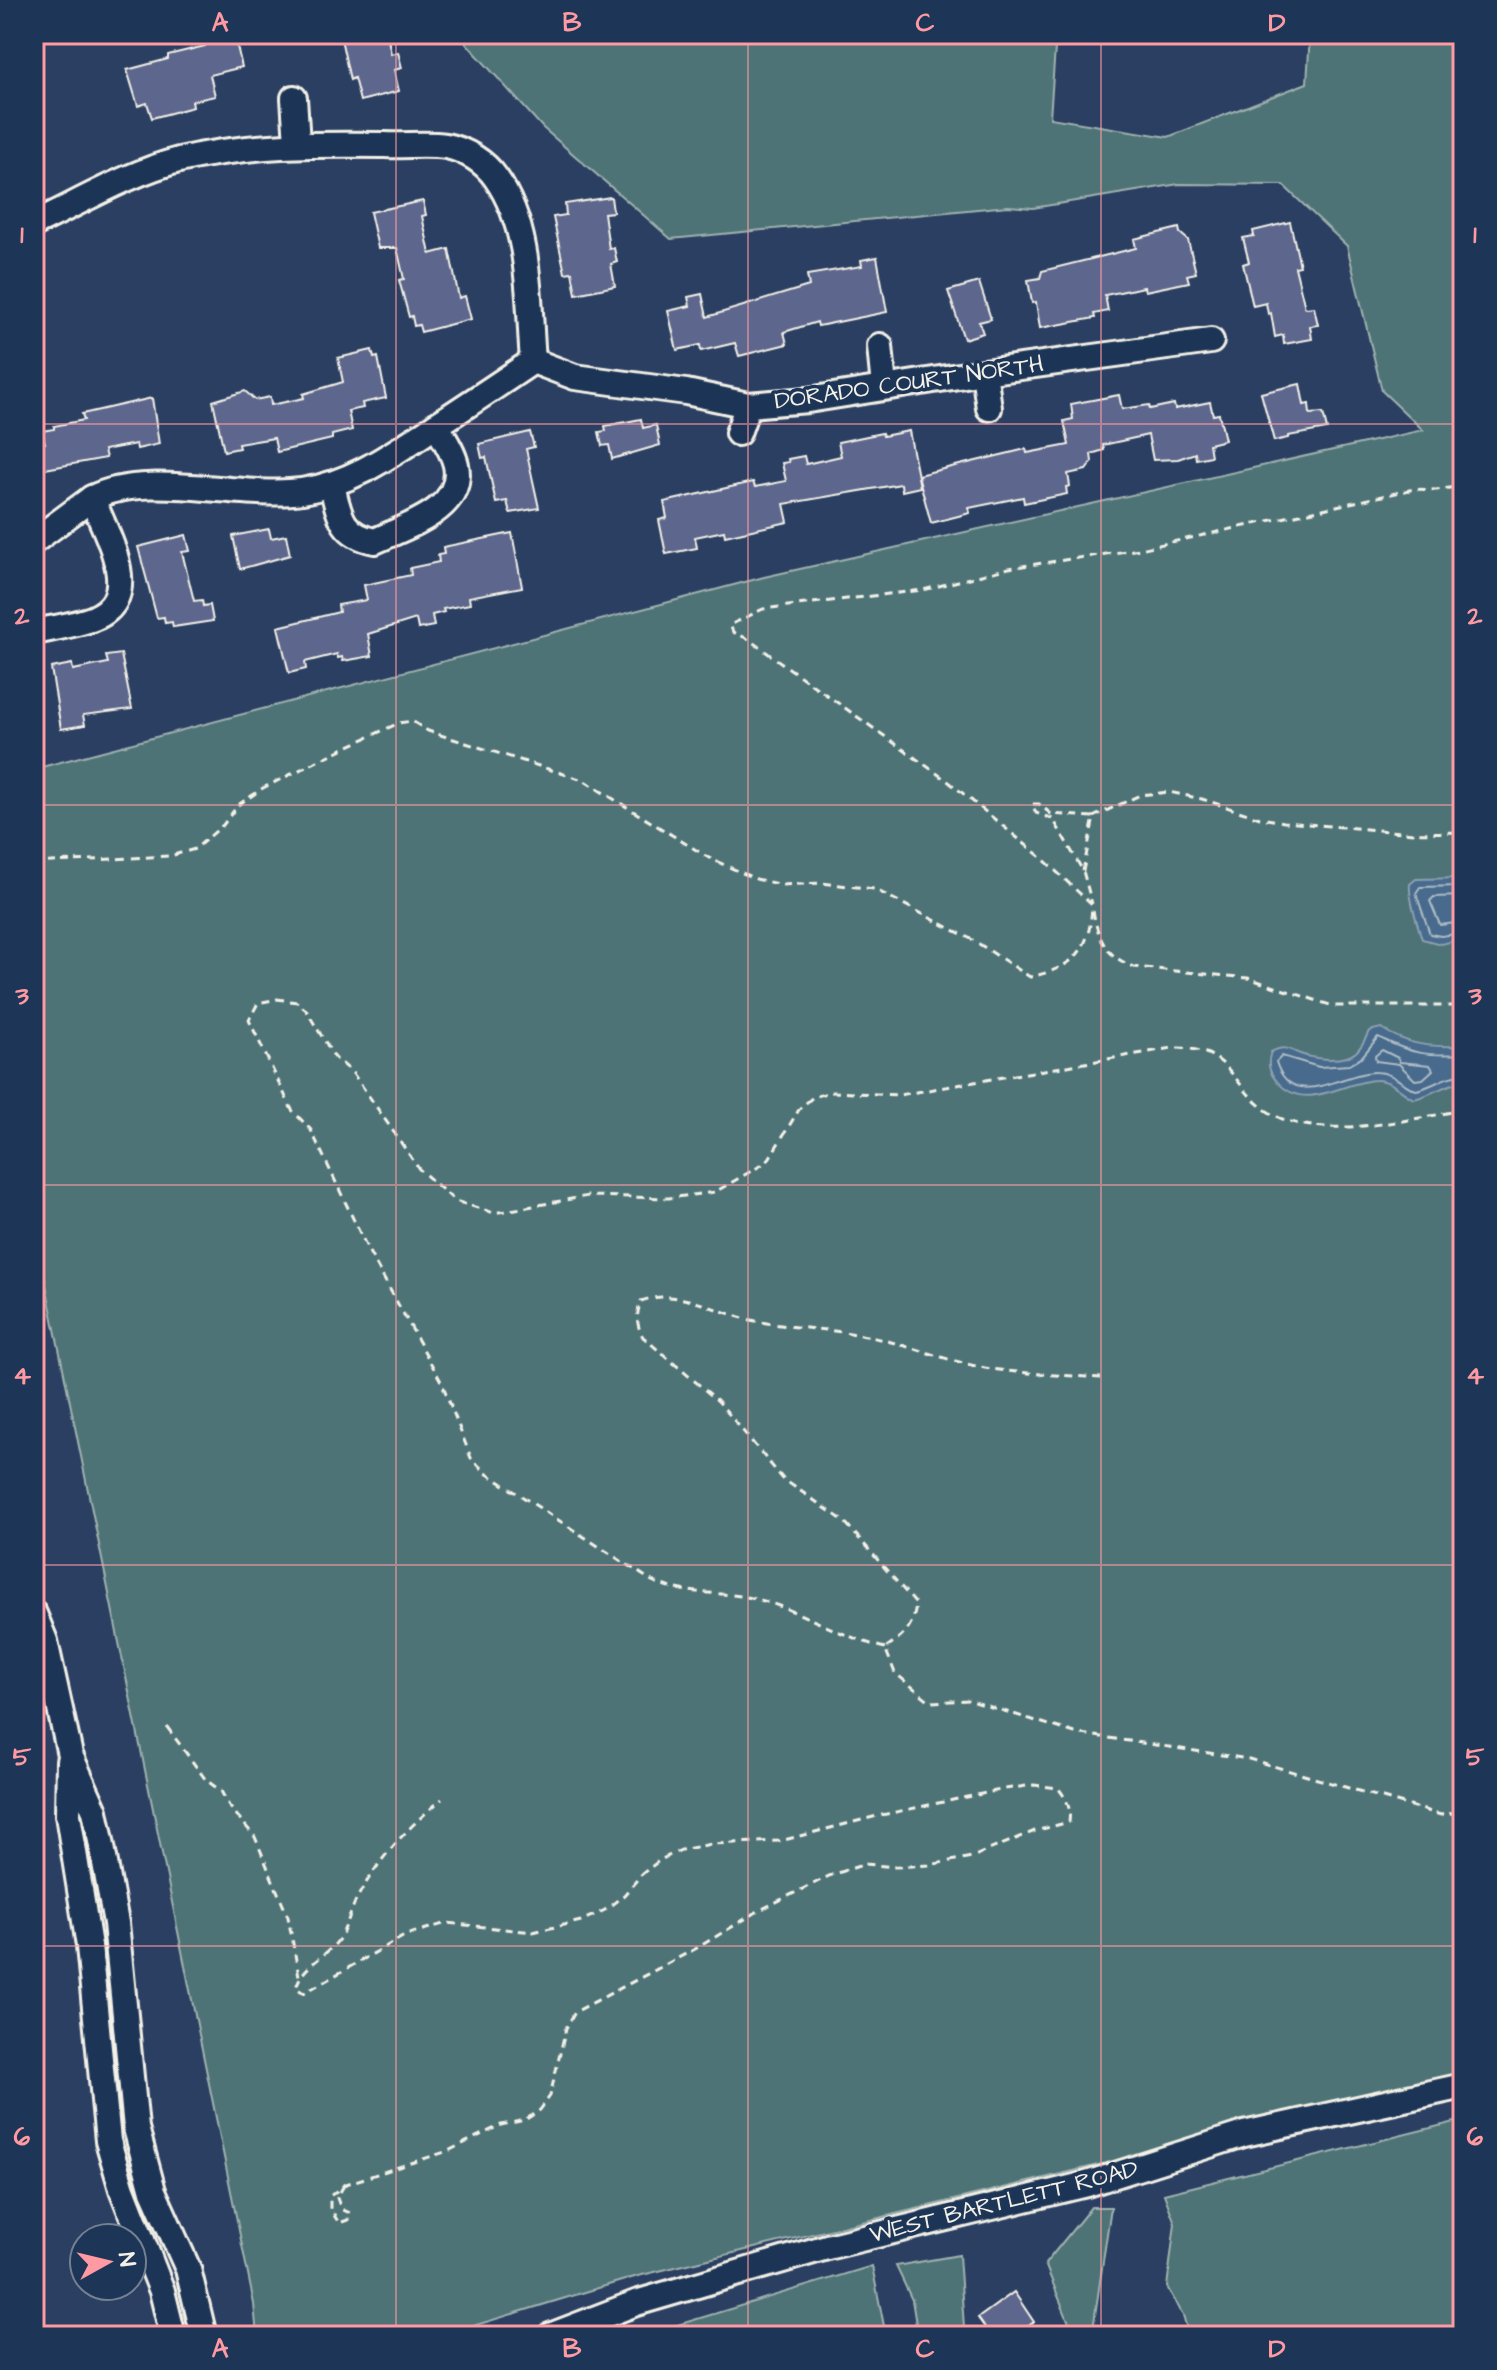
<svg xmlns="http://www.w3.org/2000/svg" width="1497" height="2370" viewBox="0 0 1497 2370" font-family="'Architects Daughter',sans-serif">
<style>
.green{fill:#4d7376;stroke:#a0b2af;stroke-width:2}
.water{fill:#466a8d;stroke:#8ca0b1;stroke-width:2}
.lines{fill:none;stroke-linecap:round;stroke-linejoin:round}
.shore{stroke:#aebbc4;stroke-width:2}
.building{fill:#5d668d;stroke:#f4f1e8;stroke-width:2}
.minor-casing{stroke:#f4f1e8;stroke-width:30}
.path{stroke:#f4f1e8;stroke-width:3;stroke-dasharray:8 6;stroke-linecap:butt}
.minor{stroke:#1d3557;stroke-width:24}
.grid{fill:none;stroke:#ff9aa2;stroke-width:2;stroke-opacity:0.55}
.labels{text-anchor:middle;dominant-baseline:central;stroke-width:7;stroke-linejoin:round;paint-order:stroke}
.street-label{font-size:24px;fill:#f4f1e8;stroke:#1d3557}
.neatline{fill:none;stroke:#ff9aa2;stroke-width:3}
.grid-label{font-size:26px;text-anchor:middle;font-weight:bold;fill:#ff9aa2}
</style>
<rect width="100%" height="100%" fill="#2a3f62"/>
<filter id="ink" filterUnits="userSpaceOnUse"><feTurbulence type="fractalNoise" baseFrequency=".0125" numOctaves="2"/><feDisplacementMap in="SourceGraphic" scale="16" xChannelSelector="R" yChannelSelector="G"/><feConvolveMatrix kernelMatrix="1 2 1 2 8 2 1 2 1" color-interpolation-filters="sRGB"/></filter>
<g filter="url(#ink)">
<!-- green -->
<g class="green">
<path d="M458,34H1056L1050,118L1168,137L1307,83L1310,34H1463V2077L638,2276L440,2336H257L254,2304L34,1226V769L764,577L1423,430L1382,391L1347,246L1283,185L1179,184L1033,208L1008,206L671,239L543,128Z"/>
<path d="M1463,2120V2336H1189L1183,2315L1167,2287L1175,2223L1164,2194Z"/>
<path d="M1091,2207H1111L1092,2336H1071L1072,2330L1045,2264Z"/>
<path d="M959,2255L964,2327L969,2336H918L912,2300L896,2266Z"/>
<path d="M872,2266L886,2336H641Z"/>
</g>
<!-- water -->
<g class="water">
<path d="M1463,878V939L1441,944L1422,939C1418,926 1408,896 1410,884L1416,879Z"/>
<path d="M1381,1028C1408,1046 1431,1047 1463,1046V1082C1444,1084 1432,1095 1414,1099C1401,1093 1391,1079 1376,1080C1342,1081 1304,1115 1276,1080C1268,1071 1267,1062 1271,1052C1284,1045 1288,1049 1300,1054C1314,1059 1344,1063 1356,1052C1361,1047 1366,1038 1369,1031Z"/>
</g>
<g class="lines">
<!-- shore -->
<g class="shore">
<path d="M1463,886L1420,887L1416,893L1430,934L1441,936L1463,933"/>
<path d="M1463,896L1434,897L1430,901L1440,925L1463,922"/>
<path d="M1382,1050L1398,1058L1400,1062L1430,1065L1433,1070L1423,1079L1415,1080L1399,1064L1376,1061L1375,1056Z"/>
<path d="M1463,1054C1425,1056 1412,1054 1378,1037L1361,1058L1349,1065L1319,1067L1282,1056L1276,1062C1293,1114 1343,1071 1376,1072C1393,1072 1402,1085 1416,1090C1433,1087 1445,1075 1463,1075"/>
</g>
</g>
<!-- building -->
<g class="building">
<path d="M202,34H234L242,67L210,75L215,96L192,101L193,107L152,118L147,103L138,106L127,70L168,59V55L205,46Z"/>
<path d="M340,34H387L391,54L398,52L402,68L394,70L399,91L360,101L354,78L350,80Z"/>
<path d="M611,197L613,212L604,213L609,249L614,248L617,262L611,264L615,286L576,294L572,272L565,273L553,217L566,215L565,204Z"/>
<path d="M423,201L426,215L422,216L430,254L449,249L459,298L465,296L471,319L421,332L419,325L414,326L412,316L409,317L399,280L404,279L397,248H378L370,212Z"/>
<path d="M1290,222L1300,266L1295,267L1305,308L1314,307L1318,325L1310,326L1312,339L1284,344L1283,335L1275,337L1271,313L1268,314L1266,303L1253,306L1243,264L1249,262L1243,238L1254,236L1253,231Z"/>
<path d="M1179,228L1180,233L1188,240L1196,273L1187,275L1189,282L1145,291L1144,287L1105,295L1108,311L1094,314L1095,318L1040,328L1036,302L1032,303L1028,280L1040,278L1042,271L1136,248L1134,239Z"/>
<path d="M877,257L887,312L818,326L817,322L784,332L787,344L739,356L735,343L701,351L700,345L677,350L668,311L690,306L688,297L702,294L707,317L809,286L807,275L862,266L861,260Z"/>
<path d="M979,282L991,319L979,322L983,333L964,339L948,291Z"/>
<path d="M372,350L374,358L378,357L386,398L362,403L363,408L348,411L352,430L332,435V439L277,452L274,438L238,444L239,448L224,451L213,401L245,391L255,400L270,397L271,405L304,398L303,394L343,382L338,358Z"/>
<path d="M1300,384L1304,405L1309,404L1310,414L1323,413L1327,429L1288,436V438L1274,441L1261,393Z"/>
<path d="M1119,395L1122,409L1149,405L1150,409L1174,404L1175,409L1210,402L1213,415L1219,414L1225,440L1209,444L1211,456L1196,459L1195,453L1178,459L1153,460L1148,435L1103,445L1104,450L1091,454L1092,462L1086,470L1068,474L1070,486L1066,487L1067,494L1024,503L1023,497L969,508L970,513L931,523L918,475L1026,449L1027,453L1069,445L1064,421L1073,419L1071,404Z"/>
<path d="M152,398L159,444L137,449L136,444L104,450L106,458L34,471V444L45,443L42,431L54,429V426L84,420L82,414Z"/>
<path d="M641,419L643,428L656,425L660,445L612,459L609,445L602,446L599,432L606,431L605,426Z"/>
<path d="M909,431L920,487L902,491L901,484L784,504L788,522L725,536L724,531L695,537L697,548L666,554L659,520L667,518L664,502L753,482L755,487L786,481L782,463L789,462L788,459L804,456L806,464L841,456L838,442L882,433L883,436Z"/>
<path d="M530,432L534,447L526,449L539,508L510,513L507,501L496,503L486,457L482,458L479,444Z"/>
<path d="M269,529L271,538L286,535L290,555L240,569L233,536Z"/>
<path d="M512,533L522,587L469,597L470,604L443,609L444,612L432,615L434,626L418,629L416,619L368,634L372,656L343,661L342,657L338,658L337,654L305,662L306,669L289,673L278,627L339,612L338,605L367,600L364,585L411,575L410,568L439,562L438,555L444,554L443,547Z"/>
<path d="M186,535L190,551L182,552L194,601L202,600L203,606L210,605L213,621L173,627L172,622L165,623L164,617L157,618L138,547Z"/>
<path d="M121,654L132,709L83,715L85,725L61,729L51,668L72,664L73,670L108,663L106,656Z"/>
<path d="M1014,2292L1034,2322L1014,2335L1010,2329L1000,2336H991L978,2318Z"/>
</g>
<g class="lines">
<!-- minor casing -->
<g class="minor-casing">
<g id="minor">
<path d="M294,98L297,143"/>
<path d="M34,224C81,202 129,173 179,160C247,144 316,144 385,145C405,146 427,143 446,146C466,150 485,162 496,178C532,229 528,302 533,361"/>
<path d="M880,346L884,387"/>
<path d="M984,372L989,408"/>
<path d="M738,433L748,405"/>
<path d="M332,485C339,514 341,535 375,541C406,526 465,510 456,465C453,451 443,437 436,425"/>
<path d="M92,498C148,470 238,499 302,491C351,484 391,455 432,428C466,406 499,384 533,361L575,377L686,392L748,405L808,400L984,372L1211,341"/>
<path d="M34,541L92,498C105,533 145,597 94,618C76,625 53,628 34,632"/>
<path d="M34,1614L45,1641L70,1755L95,1811L101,1841L116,1923L136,2128L153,2191L188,2269L204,2336"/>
<path d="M69,1761L68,1815L89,1946L108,2141L122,2189L162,2291L173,2336"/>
<path d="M550,2336L636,2303L827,2247L1087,2184L1244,2134L1463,2086"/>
</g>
</g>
<!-- path -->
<g class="path">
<path d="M1093,817L1140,795L1169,792L1202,799L1260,818L1284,822L1413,833L1463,832"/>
<path d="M34,863L170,856L195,849L223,825L238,805L263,788L338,751L399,723L412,721L428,731L583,780L709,858L756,879L782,885L822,883L874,889L973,940L1030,977C1075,967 1090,951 1092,905L1042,858L949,782L748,639L733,632L730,625L763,609L923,590L1009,568L1140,549L1414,489L1436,490L1463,486"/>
<path d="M1083,871L1094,817L1051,814L1039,804H1032L1036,813L1053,819L1083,871L1092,904"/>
<path d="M1093,911C1099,941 1105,955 1134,967L1248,978L1333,1006H1463"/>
<path d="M1101,1378C1063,1375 1023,1374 985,1368C943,1360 904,1343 861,1335C823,1328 784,1328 747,1319C711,1310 678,1288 641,1301C636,1315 636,1324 643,1337L718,1401L783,1479L844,1521L916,1604C914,1627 903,1636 885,1648L895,1673L931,1702L968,1700L1075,1733L1249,1759L1441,1815L1463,1811"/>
<path d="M885,1648C840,1637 801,1610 756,1599C719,1590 688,1597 652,1581L486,1473L471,1458L442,1383L369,1252L311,1130L292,1110L249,1020L258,1003L277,999L297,1002L306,1010L335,1058L351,1071L362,1086L419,1169L455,1201L494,1213L588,1196L669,1198L715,1192L767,1162L800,1108L813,1097L831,1092L899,1095L1172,1048C1239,1046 1230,1096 1280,1118C1329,1139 1412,1119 1463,1110"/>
<path d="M167,1727L206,1780L221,1791L229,1806L255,1837L288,1917L299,1976"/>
<path d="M343,2185L448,2151L501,2125L525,2120L540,2110L550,2096L566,2028L575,2012L697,1948L760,1910L829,1876L865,1864L895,1867L929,1865L972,1857L1035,1831L1069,1822C1071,1807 1067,1799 1058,1788L1034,1785L1005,1789L877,1816L780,1841L711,1844L681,1850L660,1860L642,1874L624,1895L605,1910L581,1921L533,1932L447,1923L406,1935L304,1993L296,1988C301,1967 322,1959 336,1943C346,1931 350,1912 357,1898C381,1856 406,1829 442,1799"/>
<path d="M344,2185L337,2198L341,2209L350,2213L348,2220L339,2223L330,2209V2196Z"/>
</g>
<!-- minor -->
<use href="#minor" class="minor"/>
</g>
</g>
<!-- grid -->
<path class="grid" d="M396,34V2336M748,34V2336M1101,34V2336M34,424H1463M34,805H1463M34,1185H1463M34,1565H1463M34,1946H1463"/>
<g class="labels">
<!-- street labels -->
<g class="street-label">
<text transform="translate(909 383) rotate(-8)">DORADO COURT NORTH</text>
<text transform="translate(1004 2202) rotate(-14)">WEST BARTLETT ROAD</text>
</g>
</g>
<!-- margin -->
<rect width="1497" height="2370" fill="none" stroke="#1d3557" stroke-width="88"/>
<!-- north arrow -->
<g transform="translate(108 2262) rotate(82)"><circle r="38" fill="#1d3557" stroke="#738091" stroke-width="2"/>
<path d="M0-6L14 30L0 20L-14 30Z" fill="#ff9aa2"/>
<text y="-12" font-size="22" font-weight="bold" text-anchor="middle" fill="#f4f1e8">N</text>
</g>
<rect x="44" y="44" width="1409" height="2282" class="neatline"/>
<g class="grid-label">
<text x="220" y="31">A</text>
<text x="572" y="31">B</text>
<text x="925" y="31">C</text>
<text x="1277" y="31">D</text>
<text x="22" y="243">1</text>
<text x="1475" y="243">1</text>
<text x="22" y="624">2</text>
<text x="1475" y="624">2</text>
<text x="22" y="1004">3</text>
<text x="1475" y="1004">3</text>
<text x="22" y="1384">4</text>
<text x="1475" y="1384">4</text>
<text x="22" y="1765">5</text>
<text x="1475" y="1765">5</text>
<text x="22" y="2145">6</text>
<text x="1475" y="2145">6</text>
<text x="220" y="2357">A</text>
<text x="572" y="2357">B</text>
<text x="925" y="2357">C</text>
<text x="1277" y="2357">D</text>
</g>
</svg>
